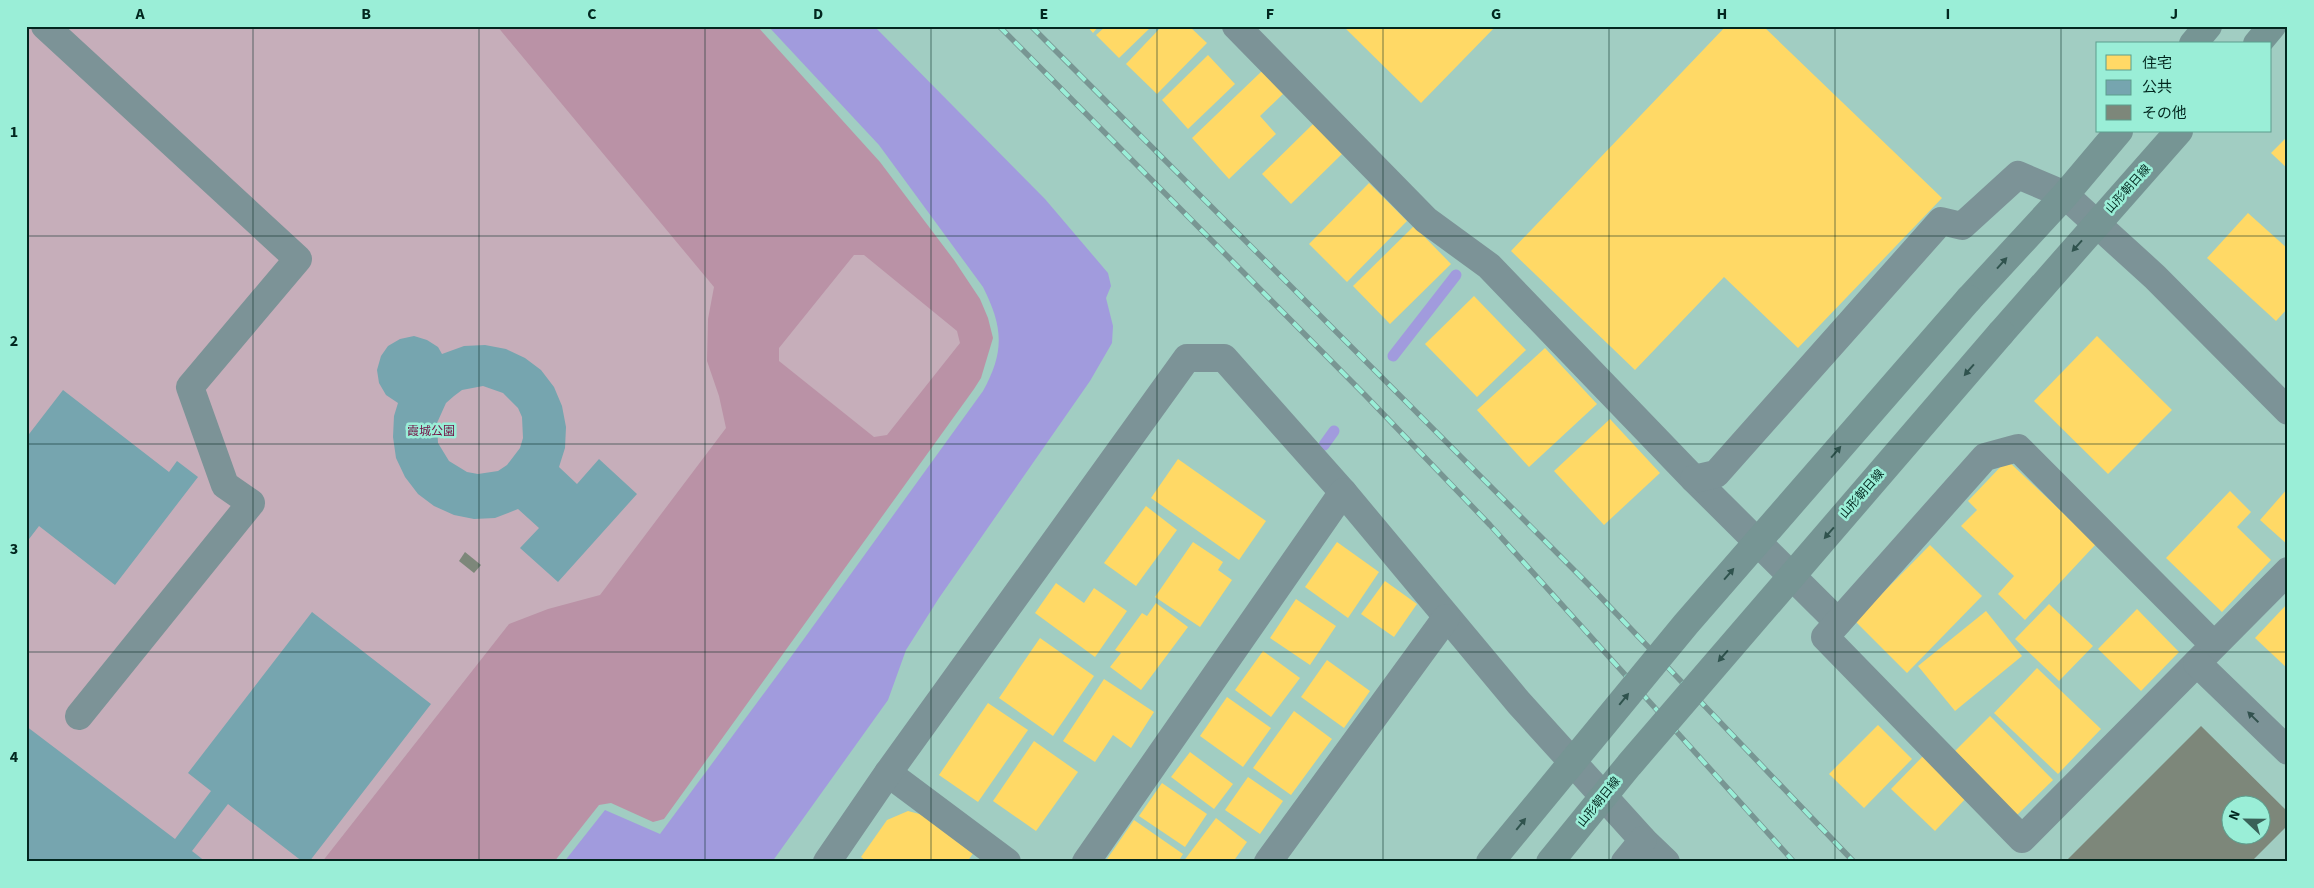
<svg xmlns="http://www.w3.org/2000/svg" width="2314" height="888" viewBox="0 0 2314 888" font-family="'Source Sans 3','Noto Sans JP',sans-serif">
<style>
.green{fill:#c6aeba}
.forest{fill:#ba92a6;fill-rule:evenodd}
.water{fill:#a19bdd}
.homes{fill:#ffd966}
.public{fill:#76a5af;fill-rule:evenodd}
.lines{fill:none;stroke-linecap:round;stroke-linejoin:round}
.stream{stroke:#a19bdd;stroke-width:11}
.building{fill:#7d877a;fill-rule:evenodd}
.minor{stroke:#7c9397;stroke-width:28}
.major{stroke:#769594;stroke-width:28}
.rail-casing{stroke:#789693;stroke-width:5.5}
.rail{stroke:#9aeed7;stroke-width:4;stroke-dasharray:11;stroke-linecap:butt}
.major-bridge{stroke:#769594;stroke-width:28}
.oneway{fill:#30534e}
.oneway2{fill:#33524f}
.grid{fill:none;stroke:#02271f;stroke-width:1;stroke-opacity:0.55}
.labels{text-anchor:middle;dominant-baseline:central;stroke-width:5;stroke-linejoin:round;paint-order:stroke}
.street-label{font-size:12px;fill:#02271f;stroke:#9aeed7}
.park-label{font-size:12px;fill:#730e43;stroke:#9aeed7}
.neatline{fill:none;stroke:#02271f;stroke-width:2}
.grid-label{font-size:16px;text-anchor:middle;font-weight:bold;fill:#02271f}
</style>
<rect width="100%" height="100%" fill="#a1cdc2"/>
<!-- green -->
<path class="green" d="M26,26H727L953,264L974,384L658,821L601,798L553,862H26Z"/>
<!-- forest -->
<path class="forest" d="M497,26H757L880,162L954,260L980,299L988,318L993,338L981,378L974,389L664,819L653,822L611,803L599,805L554,862H322L509,624L548,609L600,595L726,428L719,396L707,361L708,319L714,287ZM854,255H864L957,331L960,343L887,435L874,437L779,361V348Z"/>
<!-- water -->
<path class="water" d="M768,26H874L1045,199L1108,273L1111,286L1106,298L1113,326L1112,343L1090,381L939,598L906,650L888,700L772,862H564L605,810L660,834L793,654L983,391C1005,351 1003,327 983,287L879,145Z"/>
<!-- homes -->
<g class="homes">
<path d="M1087,26H1099L1093,33Z"/>
<path d="M1106,26H1152L1119,58L1096,35Z"/>
<path d="M1162,26H1189L1207,43L1157,94L1126,64Z"/>
<path d="M1343,26H1496L1421,103Z"/>
<path d="M1726,26H1763L1942,198L1798,348L1724,277L1635,370L1511,251Z"/>
<path d="M1208,55L1235,84L1188,129L1162,100Z"/>
<path d="M1262,71L1283,94L1260,116L1276,134L1229,179L1192,138Z"/>
<path d="M1313,124L1342,154L1291,204L1262,174Z"/>
<path d="M2288,136V169L2271,153Z"/>
<path d="M1369,183L1407,221L1347,282L1309,244Z"/>
<path d="M2248,213L2288,249V308L2276,321L2207,258Z"/>
<path d="M1414,226L1451,264L1390,324L1353,286Z"/>
<path d="M1474,296L1526,350L1477,397L1425,344Z"/>
<path d="M2097,336L2172,410L2108,474L2034,401Z"/>
<path d="M1545,348L1597,404L1529,467L1477,410Z"/>
<path d="M1610,419L1660,473L1604,525L1554,471Z"/>
<path d="M1178,459L1266,521L1239,560L1151,498Z"/>
<path d="M2007,460L2096,544L2025,620L1998,594L2014,576L1961,526L1977,510L1968,501Z"/>
<path d="M2288,488V545L2260,520Z"/>
<path d="M2230,491L2251,512L2237,527L2271,560L2222,612L2166,558Z"/>
<path d="M1146,506L1177,530L1136,586L1104,563Z"/>
<path d="M1193,542L1223,562L1218,570L1232,580L1200,627L1155,597Z"/>
<path d="M1337,542L1379,572L1348,618L1305,587Z"/>
<path d="M1930,545L1982,596L1907,673L1855,621Z"/>
<path d="M1385,581L1417,604L1394,637L1361,614Z"/>
<path d="M1056,583L1084,603L1094,588L1127,611L1095,657L1035,613Z"/>
<path d="M1296,599L1336,626L1310,665L1270,638Z"/>
<path d="M1156,603L1188,627L1141,690L1110,667L1121,653L1115,650L1142,613L1147,616Z"/>
<path d="M2288,603V669L2255,638Z"/>
<path d="M2049,604L2093,646L2059,681L2015,639Z"/>
<path d="M2137,609L2179,652L2141,691L2098,649Z"/>
<path d="M1986,611L2022,656L1955,711L1918,666Z"/>
<path d="M1040,638L1094,676L1053,736L999,698Z"/>
<path d="M1263,651L1300,678L1271,717L1235,690Z"/>
<path d="M1327,660L1370,691L1344,728L1301,697Z"/>
<path d="M2037,668L2101,729L2058,774L1994,713Z"/>
<path d="M1104,679L1154,712L1131,748L1113,735L1095,762L1063,741Z"/>
<path d="M1227,697L1271,728L1243,767L1200,736Z"/>
<path d="M988,703L1028,730L978,802L939,775Z"/>
<path d="M1294,711L1332,739L1291,795L1253,768Z"/>
<path d="M1990,716L2053,780L2016,816L1953,753Z"/>
<path d="M1878,725L1912,759L1864,808L1829,774Z"/>
<path d="M1034,741L1078,772L1036,831L993,801Z"/>
<path d="M1190,752L1233,784L1214,809L1171,777Z"/>
<path d="M1926,753L1969,795L1935,831L1891,789Z"/>
<path d="M1248,777L1283,801L1260,834L1225,810Z"/>
<path d="M1162,783L1207,814L1185,847L1139,816Z"/>
<path d="M908,811L923,815L974,852L967,862H867L861,857L887,820Z"/>
<path d="M1216,818L1247,842L1233,862H1183Z"/>
<path d="M1134,820L1183,854L1178,862H1105Z"/>
</g>
<!-- public -->
<g class="public">
<path d="M414,336L427,340L438,347L442,354L464,346L485,345L506,349L525,358L541,370L554,387L562,406L566,427L565,448L559,467L577,484L599,459L637,494L558,582L520,548L539,528L518,509L495,518L474,519L454,515L434,506L418,494L405,477L396,458L393,437L394,416L398,403L386,395L379,383L377,370L381,356L388,346L400,339ZM483,386L503,393L518,408L522,417L523,438L520,448L507,465L498,471L478,474L467,472L449,461L438,443L437,423L446,403L454,396L462,390Z"/>
<path d="M63,390L169,472L177,461L198,477L115,585L39,526L26,543V438Z"/>
<path d="M312,612L431,704L309,862H303L228,804L192,851L206,862H26V726L175,839L211,791L188,773Z"/>
</g>
<g class="lines">
<!-- stream -->
<g class="stream">
<path d="M1393,356L1456,275"/>
<path d="M1324,445L1334,431"/>
</g>
</g>
<!-- building -->
<g class="building">
<path d="M465,552L481,565L474,573L459,561Z"/>
<path d="M2201,726L2288,812V825L2251,862H2065ZM2232,806H2262V836H2232Z"/>
</g>
<g class="lines">
<!-- minor -->
<g class="minor">
<path d="M45,26L298,259L190,387L225,485L251,503L79,716"/>
<path d="M1236,26L1426,220L1489,266L1694,479L1838,622"/>
<path d="M1694,479L1716,474L1941,221L1962,226L2018,175L2065,195L2155,277L2288,411"/>
<path d="M2214,645L2018,448L1985,457L1825,637L2022,839L2288,571"/>
<path d="M2197,663L2288,751"/>
<path d="M888,773L1007,862"/>
<path d="M827,862L888,773L1187,358H1224L1343,492"/>
<path d="M1086,862L1343,492L1519,703L1643,840L1666,862"/>
<path d="M1268,862L1446,618"/>
<path d="M1625,862L1643,840"/>
</g>
<!-- major -->
<g class="major">
<path d="M2193,44L2208,26"/>
<path d="M2257,44L2272,26"/>
<path d="M1969,299L2065,195L2119,131"/>
<path d="M2001,333L2179,131"/>
</g>
<!-- rail casing -->
<g class="rail-casing">
<g id="rail">
<path d="M999,26L1365,395L1490,525L1794,862"/>
<path d="M1031,26L1588,584L1854,862"/>
</g>
</g>
<!-- rail -->
<use href="#rail" class="rail"/>
<!-- major-bridge -->
<g class="major-bridge">
<path d="M1490,862L1686,624L1969,299"/>
<path d="M1550,862L1629,765L2001,333"/>
</g>
</g>
<!-- one-way arrows -->
<defs><path id="oneway-solid" d="M-6-.8H1V-3.2L6.5 0L1 3.2V.8H-6Z" transform="scale(1.25)"/></defs>
<g class="oneway">
<use href="#oneway-solid" transform="translate(2077 246) rotate(132)"/>
<use href="#oneway-solid" transform="translate(2002 263) rotate(-48)"/>
<use href="#oneway-solid" transform="translate(1969 370) rotate(131)"/>
<use href="#oneway-solid" transform="translate(1836 452) rotate(-49)"/>
<use href="#oneway-solid" transform="translate(1829 533) rotate(131)"/>
<use href="#oneway-solid" transform="translate(1729 574) rotate(-49)"/>
<use href="#oneway-solid" transform="translate(1723 656) rotate(131)"/>
<use href="#oneway-solid" transform="translate(1624 699) rotate(-51)"/>
<use href="#oneway-solid" transform="translate(1521 824) rotate(-51)"/>
</g>
<use class="oneway2" href="#oneway-solid" transform="translate(2253 717) rotate(-136)"/>
<!-- grid -->
<path class="grid" d="M253,26V862M479,26V862M705,26V862M931,26V862M1157,26V862M1383,26V862M1609,26V862M1835,26V862M2061,26V862M26,236H2288M26,444H2288M26,652H2288"/>
<g class="labels">
<!-- street labels -->
<g class="street-label">
<text transform="translate(2128 189) rotate(-48)">山形朝日線</text>
<text transform="translate(1862 494) rotate(-49)">山形朝日線</text>
<text transform="translate(1599 802) rotate(-51)">山形朝日線</text>
</g>
<!-- park labels -->
<g class="park-label">
<text x="431" y="431">霞城公園</text>
</g>
</g>
<!-- border -->
<rect width="2314" height="888" fill="none" stroke="#9aeed7" stroke-width="55"/>
<!-- legend -->
<rect x="2096" y="42" width="175" height="90" fill="#9aeed7" stroke="#5d9e8d"/>
<rect x="2106" y="55" width="25" height="15" fill="#ffd966" stroke="#5d9e8d"/>
<text x="2142" y="68" font-size="15" fill="#02271f">住宅</text>
<rect x="2106" y="80" width="25" height="15" fill="#76a5af" stroke="#5d9e8d"/>
<text x="2142" y="92" font-size="15" fill="#02271f">公共</text>
<rect x="2106" y="105" width="25" height="15" fill="#7d877a" stroke="#5d9e8d"/>
<text x="2142" y="118" font-size="15" fill="#02271f">その他</text>
<!-- north arrow -->
<g transform="translate(2246 820) rotate(292)"><circle r="24" fill="#9aeed7" stroke="#5d9e8d"/>
<path d="M0-4L9 19L0 12L-9 19Z" fill="#3a6158"/>
<text y="-8" font-size="14" font-weight="bold" text-anchor="middle" fill="#02271f">N</text>
</g>
<rect x="28" y="28" width="2258" height="832" class="neatline"/>
<g class="grid-label">
<text x="140" y="19">A</text>
<text x="366" y="19">B</text>
<text x="592" y="19">C</text>
<text x="818" y="19">D</text>
<text x="1044" y="19">E</text>
<text x="1270" y="19">F</text>
<text x="1496" y="19">G</text>
<text x="1722" y="19">H</text>
<text x="1948" y="19">I</text>
<text x="2174" y="19">J</text>
<text x="14" y="137">1</text>
<text x="14" y="346">2</text>
<text x="14" y="554">3</text>
<text x="14" y="762">4</text>
</g>
</svg>
